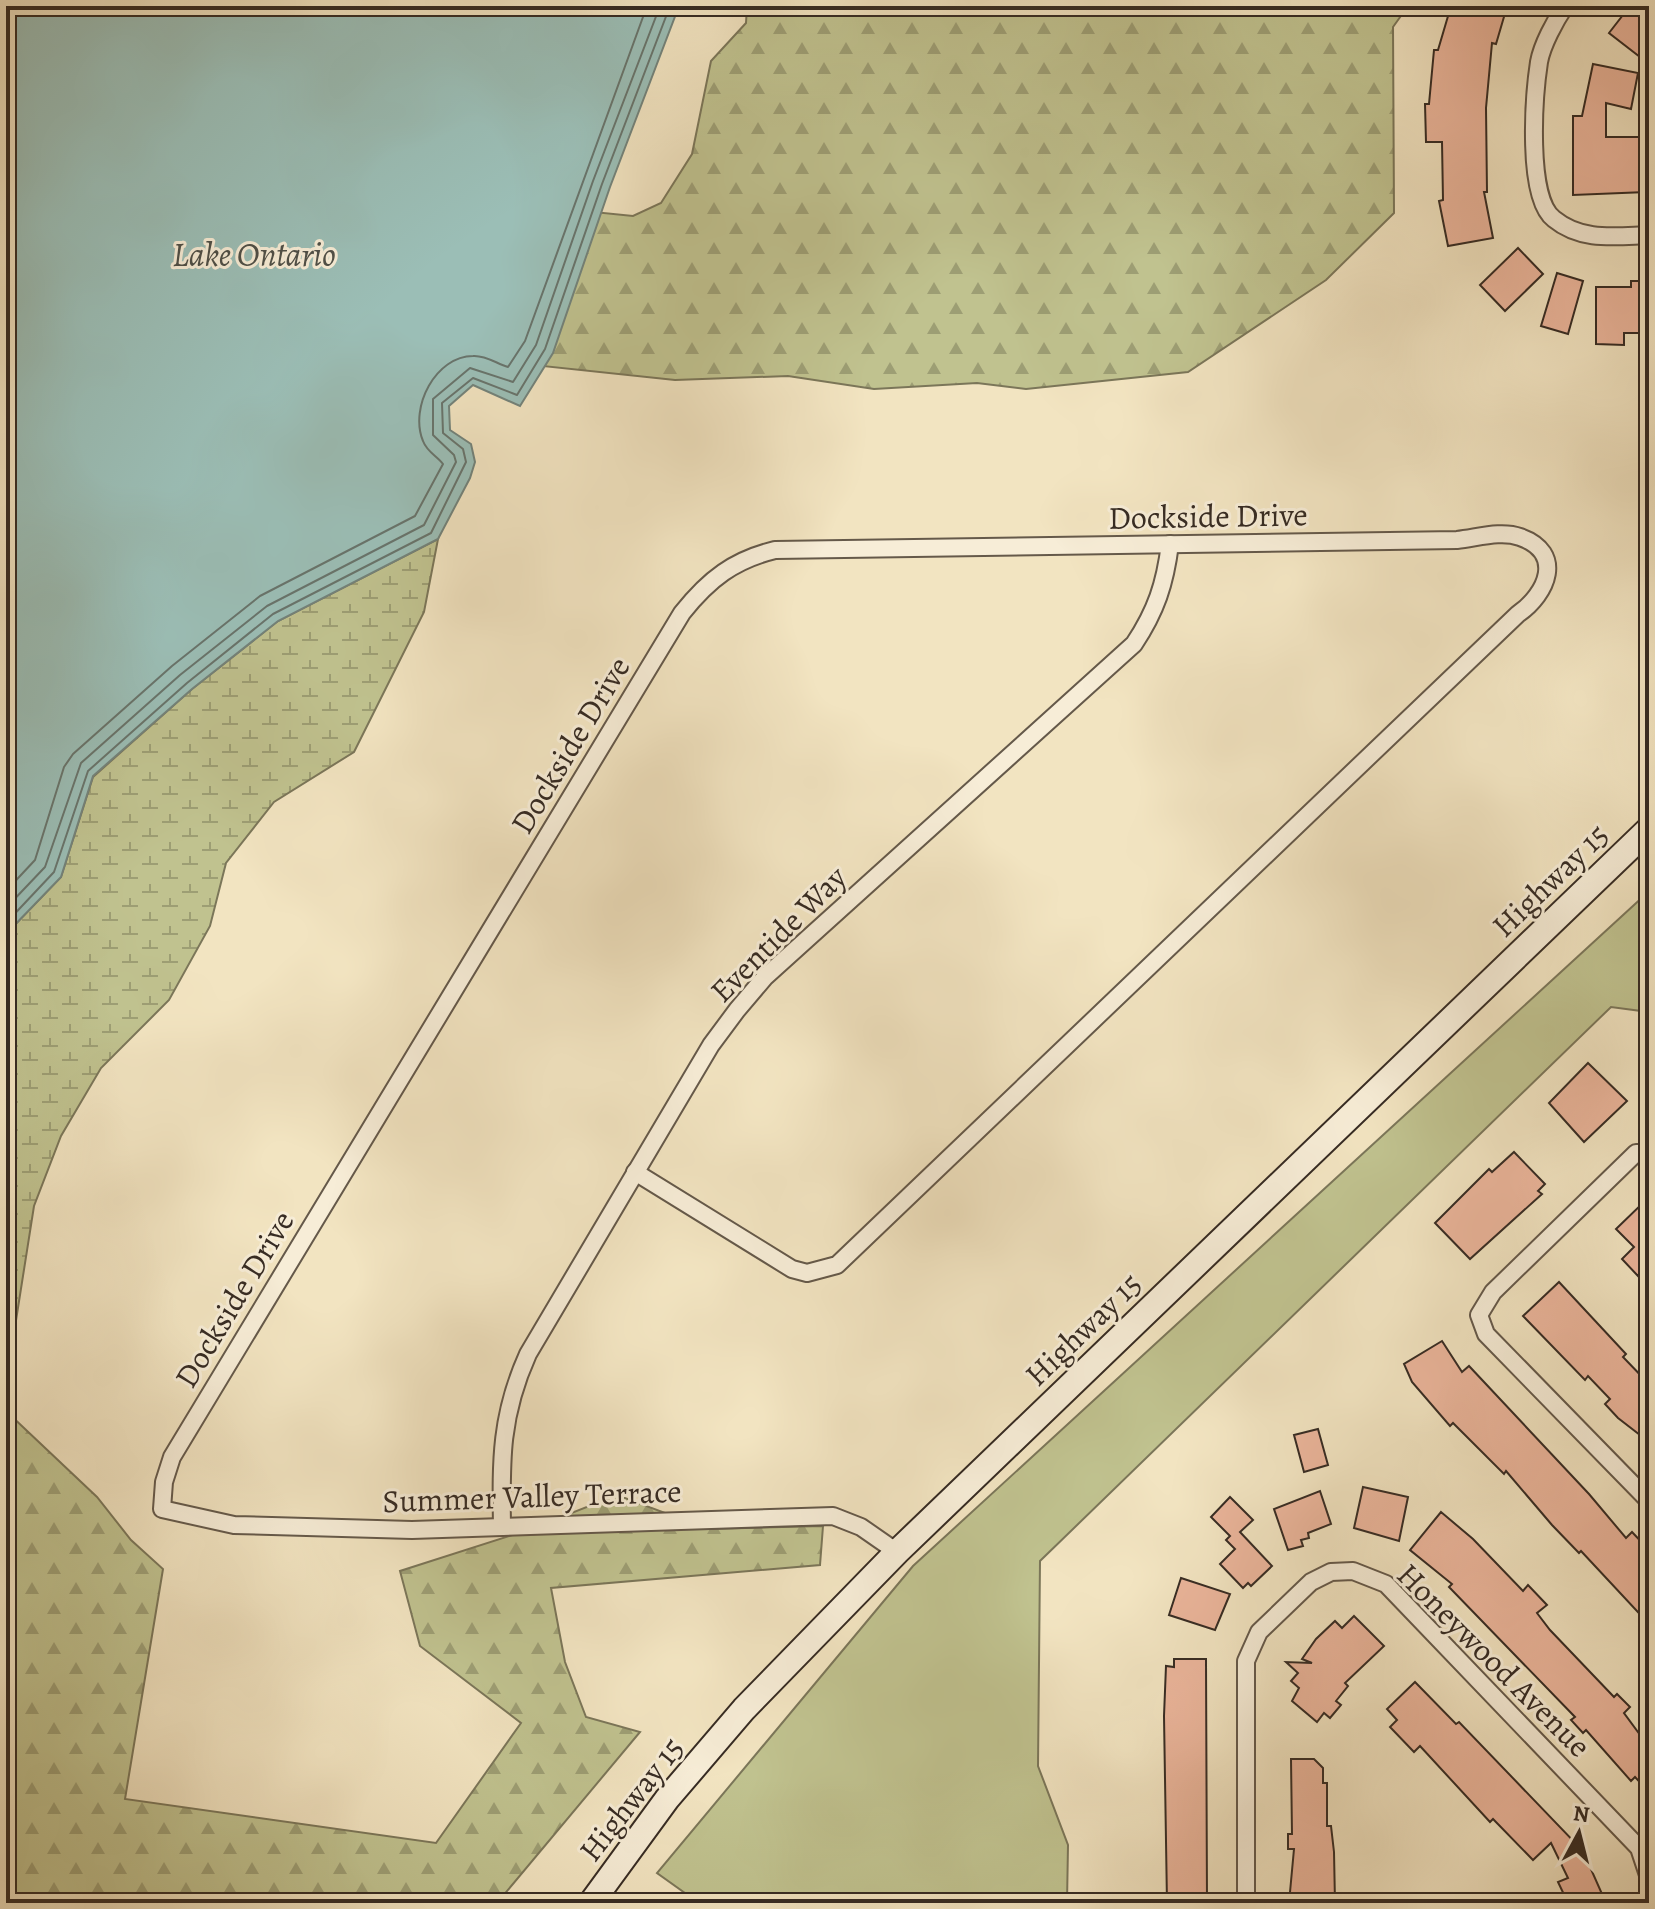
<svg xmlns="http://www.w3.org/2000/svg" width="1655" height="1909" viewBox="0 0 1655 1909" font-family="Alegreya,serif">
<style>
.forest{fill:url(#forest-firs);stroke:#7b7659;stroke-width:2}
.wetland{fill:url(#wetland-marsh);stroke:#7b7659;stroke-width:2}
.park{fill:#c0c28f;stroke:#7b7659;stroke-width:2}
.water{fill:#9bbeb6;stroke:#73837b;stroke-width:2}
.lines{fill:none;stroke-linecap:round;stroke-linejoin:round}
.shore{stroke:#68746c;stroke-width:2}
.building{fill:#ebb59b;stroke:#362b23;stroke-width:2}
.street-casing{stroke:#65594a;stroke-width:20}
.secondary-casing{stroke:#362b23;stroke-width:28}
.street{stroke:#f7edd7;stroke-width:16}
.secondary{stroke:#f7edd7;stroke-width:24}
.labels{text-anchor:middle;dominant-baseline:central;stroke-width:6;stroke-linejoin:round;paint-order:stroke}
.street-label{font-size:32px;fill:#362b23;stroke:#f7edd7}
.water-label{font-size:34px;font-style:italic;fill:#4f5048;stroke:#f7edd7}
</style>
<defs>
<pattern id="forest-firs" width="22" height="20" patternUnits="userSpaceOnUse" patternTransform="scale(2)"><rect width="22" height="20" fill="#c0c28f"/><path d="M5 1l3.5 6h-7zM16 11l3.5 6h-7z" fill="#9d9e74"/></pattern>
<pattern id="wetland-marsh" width="20" height="14" patternUnits="userSpaceOnUse" patternTransform="scale(2)"><rect width="20" height="14" fill="#c0c28f"/><path d="M1 5h8M5 5V1M11 12h8M15 12V8" fill="none" stroke="#9d9e74"/></pattern>
</defs>
<rect width="100%" height="100%" fill="#f2e4c1"/>
<filter id="stains"><feTurbulence type="fractalNoise" baseFrequency=".0025" numOctaves="4"/><feColorMatrix values="0 0 0 0 .2 0 0 0 0 .09 0 0 0 0 .02 0 0 0 .5 -.17"/></filter>
<radialGradient id="worn" r=".72"><stop offset=".6" stop-color="#630" stop-opacity="0"/><stop offset="1" stop-color="#630" stop-opacity=".3"/></radialGradient>
<!-- forest -->
<g class="forest">
<path d="M747,6H1408L1393,27L1394,213L1326,280L1188,372L1026,389L977,383L874,389L788,376L675,380L533,365L594,212L633,216L661,203L692,154L711,61L746,23Z"/>
<path d="M6,1411L97,1497L131,1540L163,1569L125,1799L436,1843L521,1723L420,1646L400,1571L531,1529L617,1495L708,1529L823,1526L820,1565L551,1588L565,1662L586,1717L640,1732L497,1903H6Z"/>
</g>
<!-- wetland -->
<path class="wetland" d="M438,539L424,612L354,752L274,802L226,863L210,926L169,1000L101,1068L61,1136L34,1206L6,1384V934L61,877L93,777L192,689L278,621Z"/>
<!-- park -->
<path class="park" d="M1646,894L1649,1012L1611,1007L1040,1561L1038,1766L1068,1845L1067,1903H699L657,1873L913,1566Z"/>
<!-- water -->
<path class="water" d="M6,6H679L610,187L553,353L520,406L473,385L449,406L450,430L471,444L475,462L470,478L438,539L278,621L192,689L93,776L61,877L6,934Z"/>
<g class="lines">
<!-- shore -->
<g class="shore">
<path d="M6,891L35,860L64,767L73,754L172,666L260,596L415,516L443,464C437,456 427,452 423,441C409,407 436,356 473,356C486,355 497,364 508,367L525,341L647,6"/>
<path d="M6,908L45,867L81,763L180,675L267,606L424,525L456,462L454,455L433,435V399L470,368L513,382L536,345L593,181L660,6"/>
<path d="M6,923L54,872L88,771L187,683L273,614L431,533L466,462L463,449L443,433L442,403L473,378L517,395L545,349L602,184L670,6"/>
</g>
</g>
<!-- building -->
<g class="building">
<path d="M1451,6H1491L1506,10L1496,44L1492,43L1486,108L1487,192H1484L1493,238L1448,246L1439,201L1443,200L1442,142H1426L1425,104H1429L1434,50H1438Z"/>
<path d="M1630,6H1649V64L1609,33Z"/>
<path d="M1593,64L1638,73L1631,109L1606,103V137H1646V192L1573,195V116H1582Z"/>
<path d="M1518,248L1543,274L1505,311L1480,285Z"/>
<path d="M1557,273L1583,281L1568,334L1541,326Z"/>
<path d="M1631,281H1649V333H1624V345L1596,344V287H1631Z"/>
<path d="M1588,1063L1627,1101L1584,1142L1549,1103Z"/>
<path d="M1514,1152L1545,1184L1538,1191L1542,1194L1470,1259L1435,1223L1489,1169L1492,1172Z"/>
<path d="M1649,1197V1265L1638,1276L1622,1259L1634,1247L1616,1229Z"/>
<path d="M1559,1282L1626,1354L1623,1357L1649,1384L1642,1396L1649,1403V1442L1618,1418L1605,1404L1610,1399L1588,1376L1585,1380L1523,1316Z"/>
<path d="M1442,1341L1462,1372L1469,1366L1589,1494L1626,1538L1632,1532L1649,1550V1624L1581,1551L1579,1553L1552,1525L1506,1471L1504,1474L1453,1423L1450,1426L1412,1382L1404,1364Z"/>
<path d="M1318,1429L1328,1465L1304,1472L1294,1435Z"/>
<path d="M1363,1487L1408,1497L1399,1541L1354,1528Z"/>
<path d="M1320,1491L1331,1524L1308,1533L1309,1538L1301,1540L1303,1546L1288,1550L1274,1509Z"/>
<path d="M1230,1497L1253,1520L1240,1532L1272,1566L1251,1586L1248,1583L1243,1588L1220,1564L1235,1549L1226,1540L1230,1536L1211,1517Z"/>
<path d="M1441,1512L1473,1539L1523,1591L1528,1585L1547,1605L1537,1613L1550,1630L1614,1697L1617,1694L1630,1707L1624,1713L1649,1747V1792L1635,1777L1631,1781L1586,1730L1583,1733L1571,1720L1575,1717L1449,1587L1452,1584L1410,1550Z"/>
<path d="M1181,1578L1230,1594L1215,1630L1169,1615Z"/>
<path d="M1354,1616L1384,1646L1345,1683L1348,1686L1336,1701L1341,1705L1330,1718L1324,1713L1317,1722L1292,1701L1299,1688L1291,1681L1298,1673L1286,1662L1312,1663L1302,1659L1316,1639L1335,1621L1342,1628Z"/>
<path d="M1174,1659H1206L1207,1903H1167L1164,1716L1166,1666L1174,1667Z"/>
<path d="M1415,1682L1456,1724L1459,1722L1583,1851L1606,1903H1568L1558,1882L1568,1878L1551,1843L1533,1860L1493,1819L1490,1822L1420,1746L1414,1752L1390,1727L1397,1720L1387,1709Z"/>
<path d="M1291,1759H1314L1323,1768V1783H1327V1826H1331L1334,1852L1335,1903H1289L1294,1849H1288V1834H1292Z"/>
</g>
<g class="lines">
<!-- street casing -->
<g class="street-casing">
<g id="street">
<path d="M1565,6C1555,21 1542,45 1539,62C1534,95 1526,198 1554,219C1582,242 1616,236 1649,235"/>
<path d="M1649,1153H1636L1493,1292L1479,1315L1486,1334L1649,1501"/>
<path d="M635,1172L792,1269L807,1273L837,1265L1518,614C1547,594 1565,553 1520,537C1501,530 1477,538 1457,540L775,550C734,560 709,579 682,613L172,1457L164,1482L162,1509L234,1525L412,1530L833,1516L861,1527L897,1552"/>
<path d="M502,1527C501,1461 500,1416 528,1354L711,1045L737,1010L765,977L1134,644C1156,611 1165,584 1170,544"/>
<path d="M1246,1903V1661L1259,1632L1311,1582L1331,1572L1353,1571L1386,1584L1639,1848L1649,1878"/>
</g>
</g>
<!-- secondary casing -->
<g class="secondary-casing">
<path id="secondary" d="M591,1903L667,1799L744,1709L897,1552L1649,829"/>
</g>
<!-- street -->
<use href="#street" class="street"/>
<!-- secondary -->
<use href="#secondary" class="secondary"/>
</g>
<g class="labels">
<!-- street labels -->
<g class="street-label">
<text transform="translate(1208 516) rotate(-1)">Dockside Drive</text>
<text transform="translate(570 745) rotate(-59)">Dockside Drive</text>
<text transform="translate(1550 880) rotate(-44)">Highway 15</text>
<text transform="translate(778 934) rotate(-45)">Eventide Way</text>
<text transform="translate(234 1299) rotate(-59)">Dockside Drive</text>
<text transform="translate(1083 1329) rotate(-44)">Highway 15</text>
<text transform="translate(532 1496) rotate(-2)">Summer Valley Terrace</text>
<text transform="translate(1494 1660) rotate(45)">Honeywood Avenue</text>
<text transform="translate(631 1799) rotate(-52)">Highway 15</text>
</g>
<!-- water labels -->
<g class="water-label">
<text x="254" y="254">Lake Ontario</text>
</g>
</g>
<!-- margin -->
<rect width="1655" height="1909" fill="none" stroke="#f2e4c1" stroke-width="32"/>
<rect x="8" y="8" width="1639" height="1893" fill="none" stroke="#362b23" stroke-width="4"/>
<rect x="16" y="16" width="1623" height="1877" fill="none" stroke="#362b23" stroke-width="2"/>
<!-- north arrow -->
<g transform="translate(1579 1833) rotate(7)" stroke="#f7edd7" stroke-width="6" paint-order="stroke">
<path d="M0-6L14 30L0 20L-14 30Z" fill="#362b23"/>
<text y="-12" font-size="22" font-weight="bold" text-anchor="middle" fill="#362b23">N</text>
</g>
<rect width="100%" height="100%" filter="url(#stains)"/>
<rect width="100%" height="100%" fill="url(#worn)"/>
</svg>
